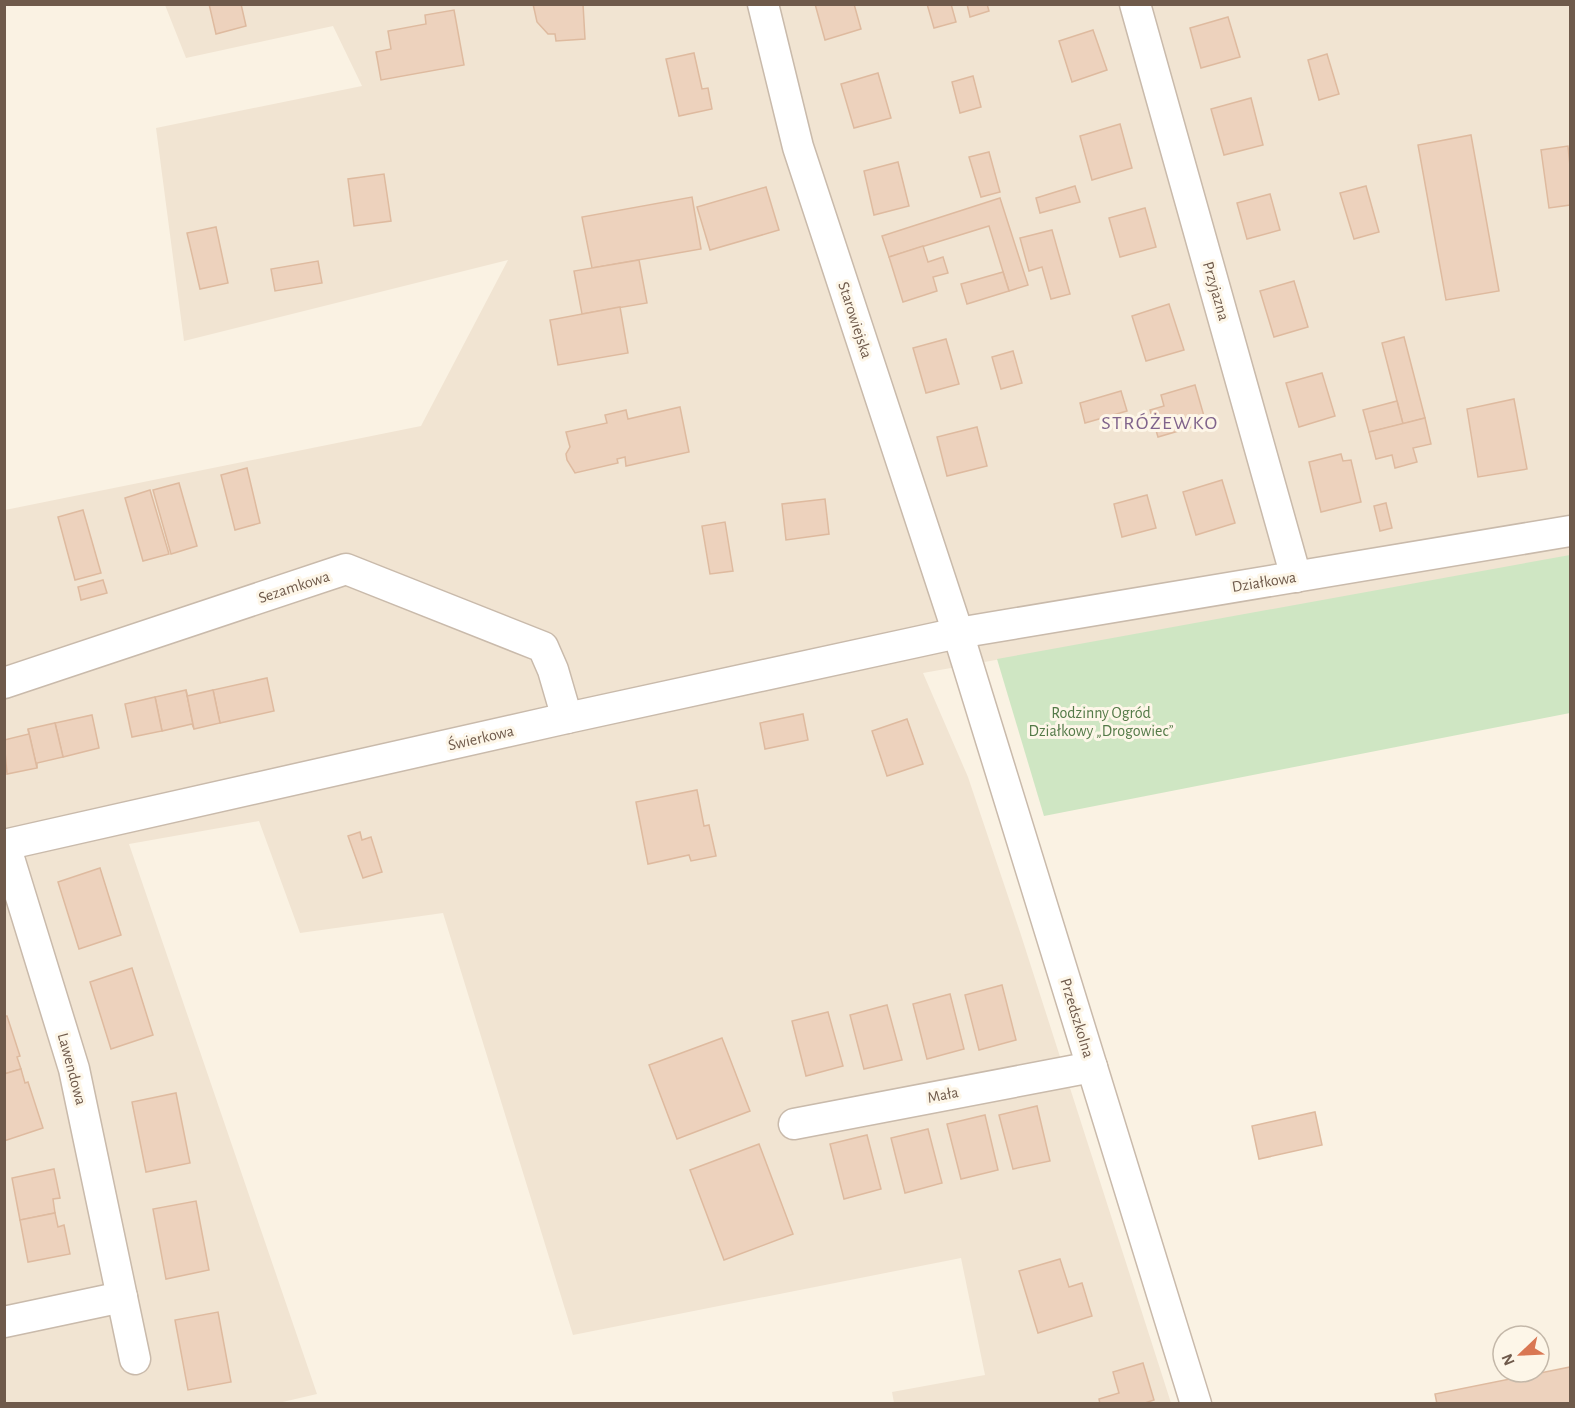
<svg xmlns="http://www.w3.org/2000/svg" width="1575" height="1408" viewBox="0 0 1575 1408" font-family="'Alegreya Sans',sans-serif">
<style>
.residential{fill:#f1e4d2}
.green{fill:#cfe6c3}
.building{fill:#edd2bd;stroke:#deba9f;stroke-width:1.5}
.lines{fill:none;stroke-linecap:round;stroke-linejoin:round}
.minor-casing{stroke:#c9baab;stroke-width:33}
.minor{stroke:#fff;stroke-width:30}
.labels{text-anchor:middle;dominant-baseline:central;stroke-width:6;stroke-linejoin:round;paint-order:stroke}
.street-label{font-size:16px;fill:#6f5a4b;stroke:#fdf6e8}
.park-label{font-size:16px;fill:#547a48;stroke:#fdf6e8}
.quarter-label{font-size:20px;letter-spacing:1.5px;fill:#80648c;stroke:#fdf6e8}
</style>
<rect width="100%" height="100%" fill="#faf2e3"/>
<!-- residential -->
<path class="residential" d="M165,5H1570V558L923,673L968,777L1020,932L1171,1403H894L892,1392L985,1375L961,1258L573,1335L443,913L300,933L259,821L129,844L317,1394L274,1404H5V510L421,426L508,260L184,341L156,128L362,86L333,26L186,58Z"/>
<!-- green -->
<path class="green" d="M1570,555V713L1044,816L997,659Z"/>
<!-- building -->
<g class="building">
<path d="M209,4H241L246,26L216,34Z"/>
<path d="M533,4H583L585,39L556,41L555,34H548L537,22Z"/>
<path d="M815,4H854L861,29L825,40Z"/>
<path d="M927,4H951L956,22L934,28Z"/>
<path d="M967,4H987L989,11L970,17Z"/>
<path d="M454,10L464,65L381,80L376,52L391,49L388,31L426,24L425,15Z"/>
<path d="M1228,17L1240,57L1201,68L1190,28Z"/>
<path d="M1093,30L1107,70L1072,82L1059,41Z"/>
<path d="M694,53L702,89L708,88L712,109L679,116L666,59Z"/>
<path d="M1327,54L1339,94L1319,100L1308,60Z"/>
<path d="M878,73L891,118L854,128L841,84Z"/>
<path d="M973,76L981,107L960,113L952,82Z"/>
<path d="M1251,98L1263,145L1224,155L1211,109Z"/>
<path d="M1120,124L1132,168L1092,180L1080,136Z"/>
<path d="M1471,135L1499,291L1446,300L1418,145Z"/>
<path d="M1568,146L1570,166V205L1549,208L1541,150Z"/>
<path d="M989,152L1000,192L981,197L969,157Z"/>
<path d="M898,162L909,206L874,215L864,171Z"/>
<path d="M384,174L391,221L354,226L348,179Z"/>
<path d="M1075,186L1080,202L1040,213L1036,198Z"/>
<path d="M1366,186L1379,232L1354,239L1340,193Z"/>
<path d="M766,187L779,230L710,250L697,207Z"/>
<path d="M1270,194L1280,230L1247,239L1237,203Z"/>
<path d="M692,197L701,249L592,268L582,217Z"/>
<path d="M1000,198L1028,285L1009,291L989,226L889,257L882,236Z"/>
<path d="M1145,208L1156,247L1120,257L1109,218Z"/>
<path d="M216,227L228,283L200,289L187,233Z"/>
<path d="M1052,230L1070,294L1051,299L1042,267L1029,271L1020,238Z"/>
<path d="M923,246L928,262L943,257L948,273L933,277L937,291L903,302L889,257Z"/>
<path d="M639,260L647,303L582,314L574,271Z"/>
<path d="M318,261L322,283L275,291L271,269Z"/>
<path d="M1003,272L1009,291L967,304L961,284Z"/>
<path d="M1294,281L1308,327L1274,337L1260,291Z"/>
<path d="M1169,304L1184,350L1146,361L1132,316Z"/>
<path d="M620,307L628,353L558,365L550,320Z"/>
<path d="M1404,337L1425,418L1403,424L1382,343Z"/>
<path d="M946,339L959,384L926,393L913,348Z"/>
<path d="M1013,351L1022,383L1001,389L992,357Z"/>
<path d="M1322,373L1335,416L1299,427L1286,383Z"/>
<path d="M1195,385L1206,423L1158,437L1150,410L1164,406L1161,395Z"/>
<path d="M1121,391L1127,411L1085,423L1080,403Z"/>
<path d="M1514,399L1527,469L1478,477L1467,409Z"/>
<path d="M1397,401L1403,424L1369,432L1363,410Z"/>
<path d="M680,407L689,452L626,466L625,457L617,459L618,463L575,473L567,460L566,454L570,447L566,432L607,423L605,415L626,410L628,419Z"/>
<path d="M1425,418L1431,444L1413,448L1417,462L1395,468L1392,455L1376,459L1369,432Z"/>
<path d="M977,427L987,466L947,476L937,437Z"/>
<path d="M1341,454L1343,461L1351,460L1361,502L1321,512L1309,462Z"/>
<path d="M247,468L260,523L235,530L221,475Z"/>
<path d="M1222,480L1235,523L1196,535L1183,492Z"/>
<path d="M179,483L197,546L171,554L153,490Z"/>
<path d="M150,490L169,554L143,561L125,498Z"/>
<path d="M1147,495L1156,528L1122,537L1114,504Z"/>
<path d="M825,499L829,534L786,540L782,504Z"/>
<path d="M1386,503L1392,528L1380,531L1374,506Z"/>
<path d="M83,510L101,573L75,580L58,517Z"/>
<path d="M725,522L733,571L710,574L702,526Z"/>
<path d="M103,580L107,593L81,600L78,587Z"/>
<path d="M267,678L274,711L220,723L213,690Z"/>
<path d="M186,690L194,729L192,724L162,731L155,697Z"/>
<path d="M186,690L187,696L213,690L220,723L194,729Z"/>
<path d="M155,697L162,731L132,737L125,704Z"/>
<path d="M803,714L808,740L765,749L760,723Z"/>
<path d="M92,715L99,748L63,757L55,723Z"/>
<path d="M907,719L923,764L887,776L872,731Z"/>
<path d="M55,723L63,757L37,763V768L28,729Z"/>
<path d="M28,729L37,768L7,774L4,740L29,734Z"/>
<path d="M697,790L704,826L709,825L716,856L691,861L689,855L648,864L636,802Z"/>
<path d="M360,832L362,840L371,837L382,872L363,878L348,836Z"/>
<path d="M100,868L121,935L79,949L58,882Z"/>
<path d="M132,968L153,1035L111,1049L90,982Z"/>
<path d="M1002,985L1016,1040L979,1050L965,995Z"/>
<path d="M950,994L964,1049L927,1059L913,1004Z"/>
<path d="M887,1005L902,1060L864,1069L850,1015Z"/>
<path d="M828,1012L843,1066L806,1076L792,1021Z"/>
<path d="M4,1016H7L20,1056L17,1057L21,1069L4,1074Z"/>
<path d="M722,1038L750,1111L677,1139L649,1065Z"/>
<path d="M21,1069L25,1083L28,1082L43,1128L4,1141V1074Z"/>
<path d="M176,1093L190,1163L146,1172L132,1102Z"/>
<path d="M1037,1106L1050,1161L1013,1169L999,1115Z"/>
<path d="M1315,1112L1322,1145L1259,1159L1252,1126Z"/>
<path d="M985,1115L998,1170L961,1179L947,1124Z"/>
<path d="M928,1129L942,1183L905,1193L891,1138Z"/>
<path d="M867,1135L881,1189L844,1199L830,1144Z"/>
<path d="M759,1144L793,1234L724,1260L690,1170Z"/>
<path d="M54,1169L60,1198L53,1199L55,1213L20,1220L12,1178Z"/>
<path d="M196,1201L209,1270L166,1279L153,1209Z"/>
<path d="M55,1213L58,1227L64,1225L70,1254L28,1262L20,1220Z"/>
<path d="M1060,1259L1069,1287L1082,1283L1092,1316L1038,1333L1019,1271Z"/>
<path d="M218,1312L231,1382L188,1390L175,1320Z"/>
<path d="M1143,1363L1154,1400L1142,1404H1100L1099,1399L1119,1393L1113,1372Z"/>
<path d="M1570,1367V1404H1437L1435,1394Z"/>
</g>
<g class="lines">
<!-- minor casing -->
<g class="minor-casing">
<g id="minor">
<path d="M763,4L798,147L958,633L1196,1404"/>
<path d="M1135,4L1296,577"/>
<path d="M4,683L346,569L543,647L553,670L567,718"/>
<path d="M4,845L567,718L958,633L1570,531"/>
<path d="M5,845L74,1069L135,1359"/>
<path d="M794,1124L1092,1067"/>
<path d="M4,1322L122,1297"/>
</g>
</g>
<!-- minor -->
<use href="#minor" class="minor"/>
</g>
<g class="labels">
<!-- street labels -->
<g class="street-label">
<text transform="translate(1216 291) rotate(74)">Przyjazna</text>
<text transform="translate(855 320) rotate(72)">Starowiejska</text>
<text transform="translate(1264 582) rotate(-9)">Działkowa</text>
<text transform="translate(294 587) rotate(-18)">Sezamkowa</text>
<text transform="translate(481 738) rotate(-13)">Świerkowa</text>
<text transform="translate(1077 1018) rotate(73)">Przedszkolna</text>
<text transform="translate(72 1069) rotate(75)">Lawendowa</text>
<text transform="translate(943 1095) rotate(-11)">Mała</text>
</g>
<!-- park labels -->
<g class="park-label">
<text x="1101" y="713">Rodzinny Ogród<tspan x="1101" dy="18">Działkowy „Drogowiec”</tspan></text>
</g>
<!-- quarter labels -->
<g class="quarter-label">
<text x="1160" y="423">STRÓŻEWKO</text>
</g>
</g>
<!-- border -->
<rect width="1575" height="1408" fill="none" stroke="#6f5a4b" stroke-width="12"/>
<!-- north arrow -->
<g transform="translate(1521 1354) rotate(247)"><circle r="28" fill="#fdf6e8" stroke="#c4b8a9" stroke-width="1.5"/>
<path d="M0-4.5L10 22L0 15L-10 22Z" fill="#d97753"/>
<text y="-9" font-size="16" font-weight="bold" text-anchor="middle" fill="#6f5a4b">N</text>
</g>
</svg>
